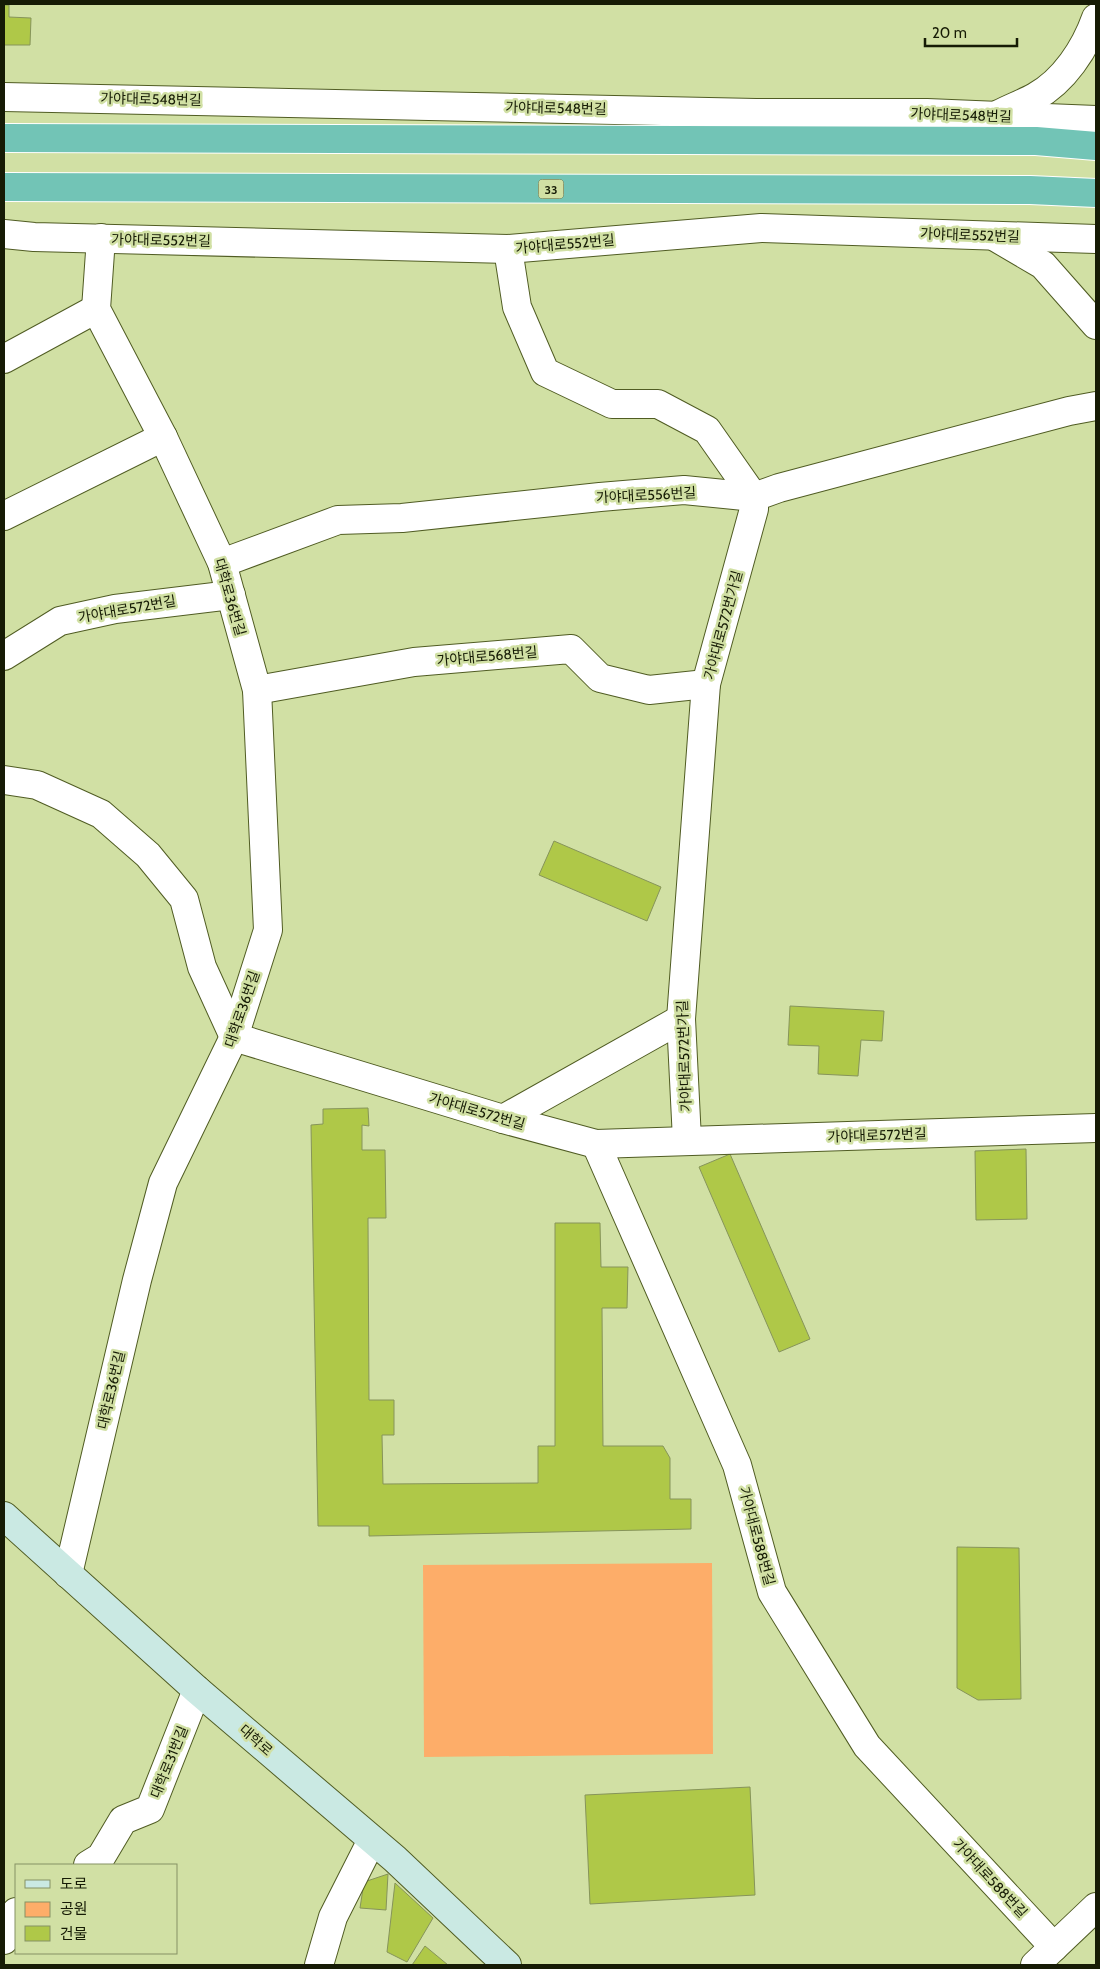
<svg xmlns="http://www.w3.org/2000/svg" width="1100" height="1969" viewBox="0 0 1100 1969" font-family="Cabin,'Noto Sans KR',sans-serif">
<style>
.green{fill:#fdad69}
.building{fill:#afc848;stroke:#86945a}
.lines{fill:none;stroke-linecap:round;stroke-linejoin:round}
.minor-casing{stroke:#505c23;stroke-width:30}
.tertiary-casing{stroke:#505c23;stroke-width:30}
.secondary-casing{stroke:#505c23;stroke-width:30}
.trunk-casing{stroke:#fff;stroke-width:30}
.minor{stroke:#fff;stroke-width:28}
.tertiary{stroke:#fff;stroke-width:28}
.secondary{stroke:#cae9e3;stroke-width:28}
.trunk{stroke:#72c4b6;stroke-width:28}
.labels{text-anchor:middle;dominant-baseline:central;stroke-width:5;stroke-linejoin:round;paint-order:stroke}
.shield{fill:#d1e0a4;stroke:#4e5635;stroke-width:1}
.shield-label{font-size:12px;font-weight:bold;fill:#161b05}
.street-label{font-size:14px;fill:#161b05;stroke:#d1e0a4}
</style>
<rect width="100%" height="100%" fill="#d1e0a4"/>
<!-- green -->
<path class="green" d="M712,1563L713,1754L424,1757L423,1565Z"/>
<!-- building -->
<g class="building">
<path d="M4,5H9V17L31,18L30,45H4Z"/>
<path d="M554,841L661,887L647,921L539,875Z"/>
<path d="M790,1006L884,1011L882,1041L861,1040L858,1076L818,1074L819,1046L788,1045Z"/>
<path d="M368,1108L369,1126L362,1125V1150H385L386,1218H368L369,1400H394V1435H382L383,1484L538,1483V1446H555V1223H600L601,1267H628L627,1308H602L603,1446H663L670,1458V1499H691V1529L369,1536V1526H318L311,1125L323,1124V1109Z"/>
<path d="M1026,1149L1027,1219L976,1220L975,1151Z"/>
<path d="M730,1154L810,1339L779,1352L699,1167Z"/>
<path d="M957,1547L1019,1548L1021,1699L978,1700L957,1688Z"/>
<path d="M750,1787L755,1895L590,1904L585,1795Z"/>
<path d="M388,1874L386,1910L360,1908L364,1882Z"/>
<path d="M395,1883L433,1918L407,1962L387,1952Z"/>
<path d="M425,1946L448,1965H412Z"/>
</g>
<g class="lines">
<!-- minor casing -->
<g class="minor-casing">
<g id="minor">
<path d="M508,249L517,307L545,372L612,404H658L707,430L754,497V509L706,684L681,1019L687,1140"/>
<path d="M4,359L96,309"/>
<path d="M4,516L163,437"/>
<path d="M222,563L338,520L402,518L600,497L684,490L754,497L779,488L1069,411L1096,406"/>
<path d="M4,656L60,621L115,609L231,595"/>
<path d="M257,690L414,662L571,649L600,678L649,690L706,684"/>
<path d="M4,780L37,785L101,814L148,855L184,899L202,967L234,1037L503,1119L596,1144L1096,1128"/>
<path d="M503,1119L681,1019"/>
<path d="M596,1144L737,1465L772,1592L867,1746L1054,1947"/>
<path d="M68,1574L137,1280L163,1183L234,1037L268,930L257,690L222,563L163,437L96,309L101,238"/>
<path d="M88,1865L101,1857L123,1820L150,1809L197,1690"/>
<path d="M4,1940L16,1912"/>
<path d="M319,1965L333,1917L372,1840"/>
</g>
</g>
<!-- tertiary casing -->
<g class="tertiary-casing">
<g id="tertiary">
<path d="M4,97L756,113H927L1096,120"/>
<path d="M999,114C1011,108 1024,103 1035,97C1064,81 1085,49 1096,18"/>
<path d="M4,234L34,237L508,249L761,228L1096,239"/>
<path d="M997,238L1043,265L1096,325"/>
<path d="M1035,1965L1096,1907"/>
</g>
</g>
<!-- secondary casing -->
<g class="secondary-casing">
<path id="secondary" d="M4,1516L197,1690L395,1859L507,1965"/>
</g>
<!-- trunk casing -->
<g class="trunk-casing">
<g id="trunk">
<path d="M4,138L1036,141L1096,146"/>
<path d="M4,187L1030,190L1096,193"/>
</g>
</g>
<!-- minor -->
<use href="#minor" class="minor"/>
<!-- tertiary -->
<use href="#tertiary" class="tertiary"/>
<!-- secondary -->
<use href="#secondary" class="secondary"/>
<!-- trunk -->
<use href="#trunk" class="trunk"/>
</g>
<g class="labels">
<!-- shield labels -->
<rect class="shield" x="538.5" y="179.5" width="25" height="19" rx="4"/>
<g class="shield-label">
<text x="551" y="189">33</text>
</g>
<!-- street labels -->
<g class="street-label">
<text transform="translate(151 99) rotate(1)">가야대로548번길</text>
<text transform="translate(556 108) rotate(1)">가야대로548번길</text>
<text transform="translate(961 115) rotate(2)">가야대로548번길</text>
<text transform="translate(970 235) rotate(2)">가야대로552번길</text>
<text transform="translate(161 240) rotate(1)">가야대로552번길</text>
<text transform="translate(565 244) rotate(-5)">가야대로552번길</text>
<text transform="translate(646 495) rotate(-3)">가야대로556번길</text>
<text transform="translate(230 597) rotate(74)">대학로36번길</text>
<text transform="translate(127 609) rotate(-10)">가야대로572번길</text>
<text transform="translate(723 625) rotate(-75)">가야대로572번가길</text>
<text transform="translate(487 656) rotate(-5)">가야대로568번길</text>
<text transform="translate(242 1009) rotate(-71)">대학로36번길</text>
<text transform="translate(684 1056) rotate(-92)">가야대로572번가길</text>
<text transform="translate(477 1111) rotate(16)">가야대로572번길</text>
<text transform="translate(877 1135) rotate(-2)">가야대로572번길</text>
<text transform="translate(111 1390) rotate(-77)">대학로36번길</text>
<text transform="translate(757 1536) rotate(75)">가야대로588번길</text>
<text transform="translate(256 1740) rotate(41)">대학로</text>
<text transform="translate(169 1762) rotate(-68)">대학로31번길</text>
<text transform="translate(990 1878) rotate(47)">가야대로588번길</text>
</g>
</g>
<!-- border -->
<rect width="1100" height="1969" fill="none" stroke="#161b05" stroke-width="10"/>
<!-- legend -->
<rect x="15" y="1864" width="162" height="90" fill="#d1e0a4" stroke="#869164"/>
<rect x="25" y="1880" width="25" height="8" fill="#cae9e3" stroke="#869164"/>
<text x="60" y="1889" font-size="15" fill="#161b05">도로</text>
<rect x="25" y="1902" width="25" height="15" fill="#fdad69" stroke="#869164"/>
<text x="60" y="1914" font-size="15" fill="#161b05">공원</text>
<rect x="25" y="1926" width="25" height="15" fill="#afc848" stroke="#869164"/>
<text x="60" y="1939" font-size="15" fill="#161b05">건물</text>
<!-- scale -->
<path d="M925 38v8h92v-8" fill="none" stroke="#161b05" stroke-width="2.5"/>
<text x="932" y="38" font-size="15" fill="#161b05" stroke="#d1e0a4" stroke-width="4" paint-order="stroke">20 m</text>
</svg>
